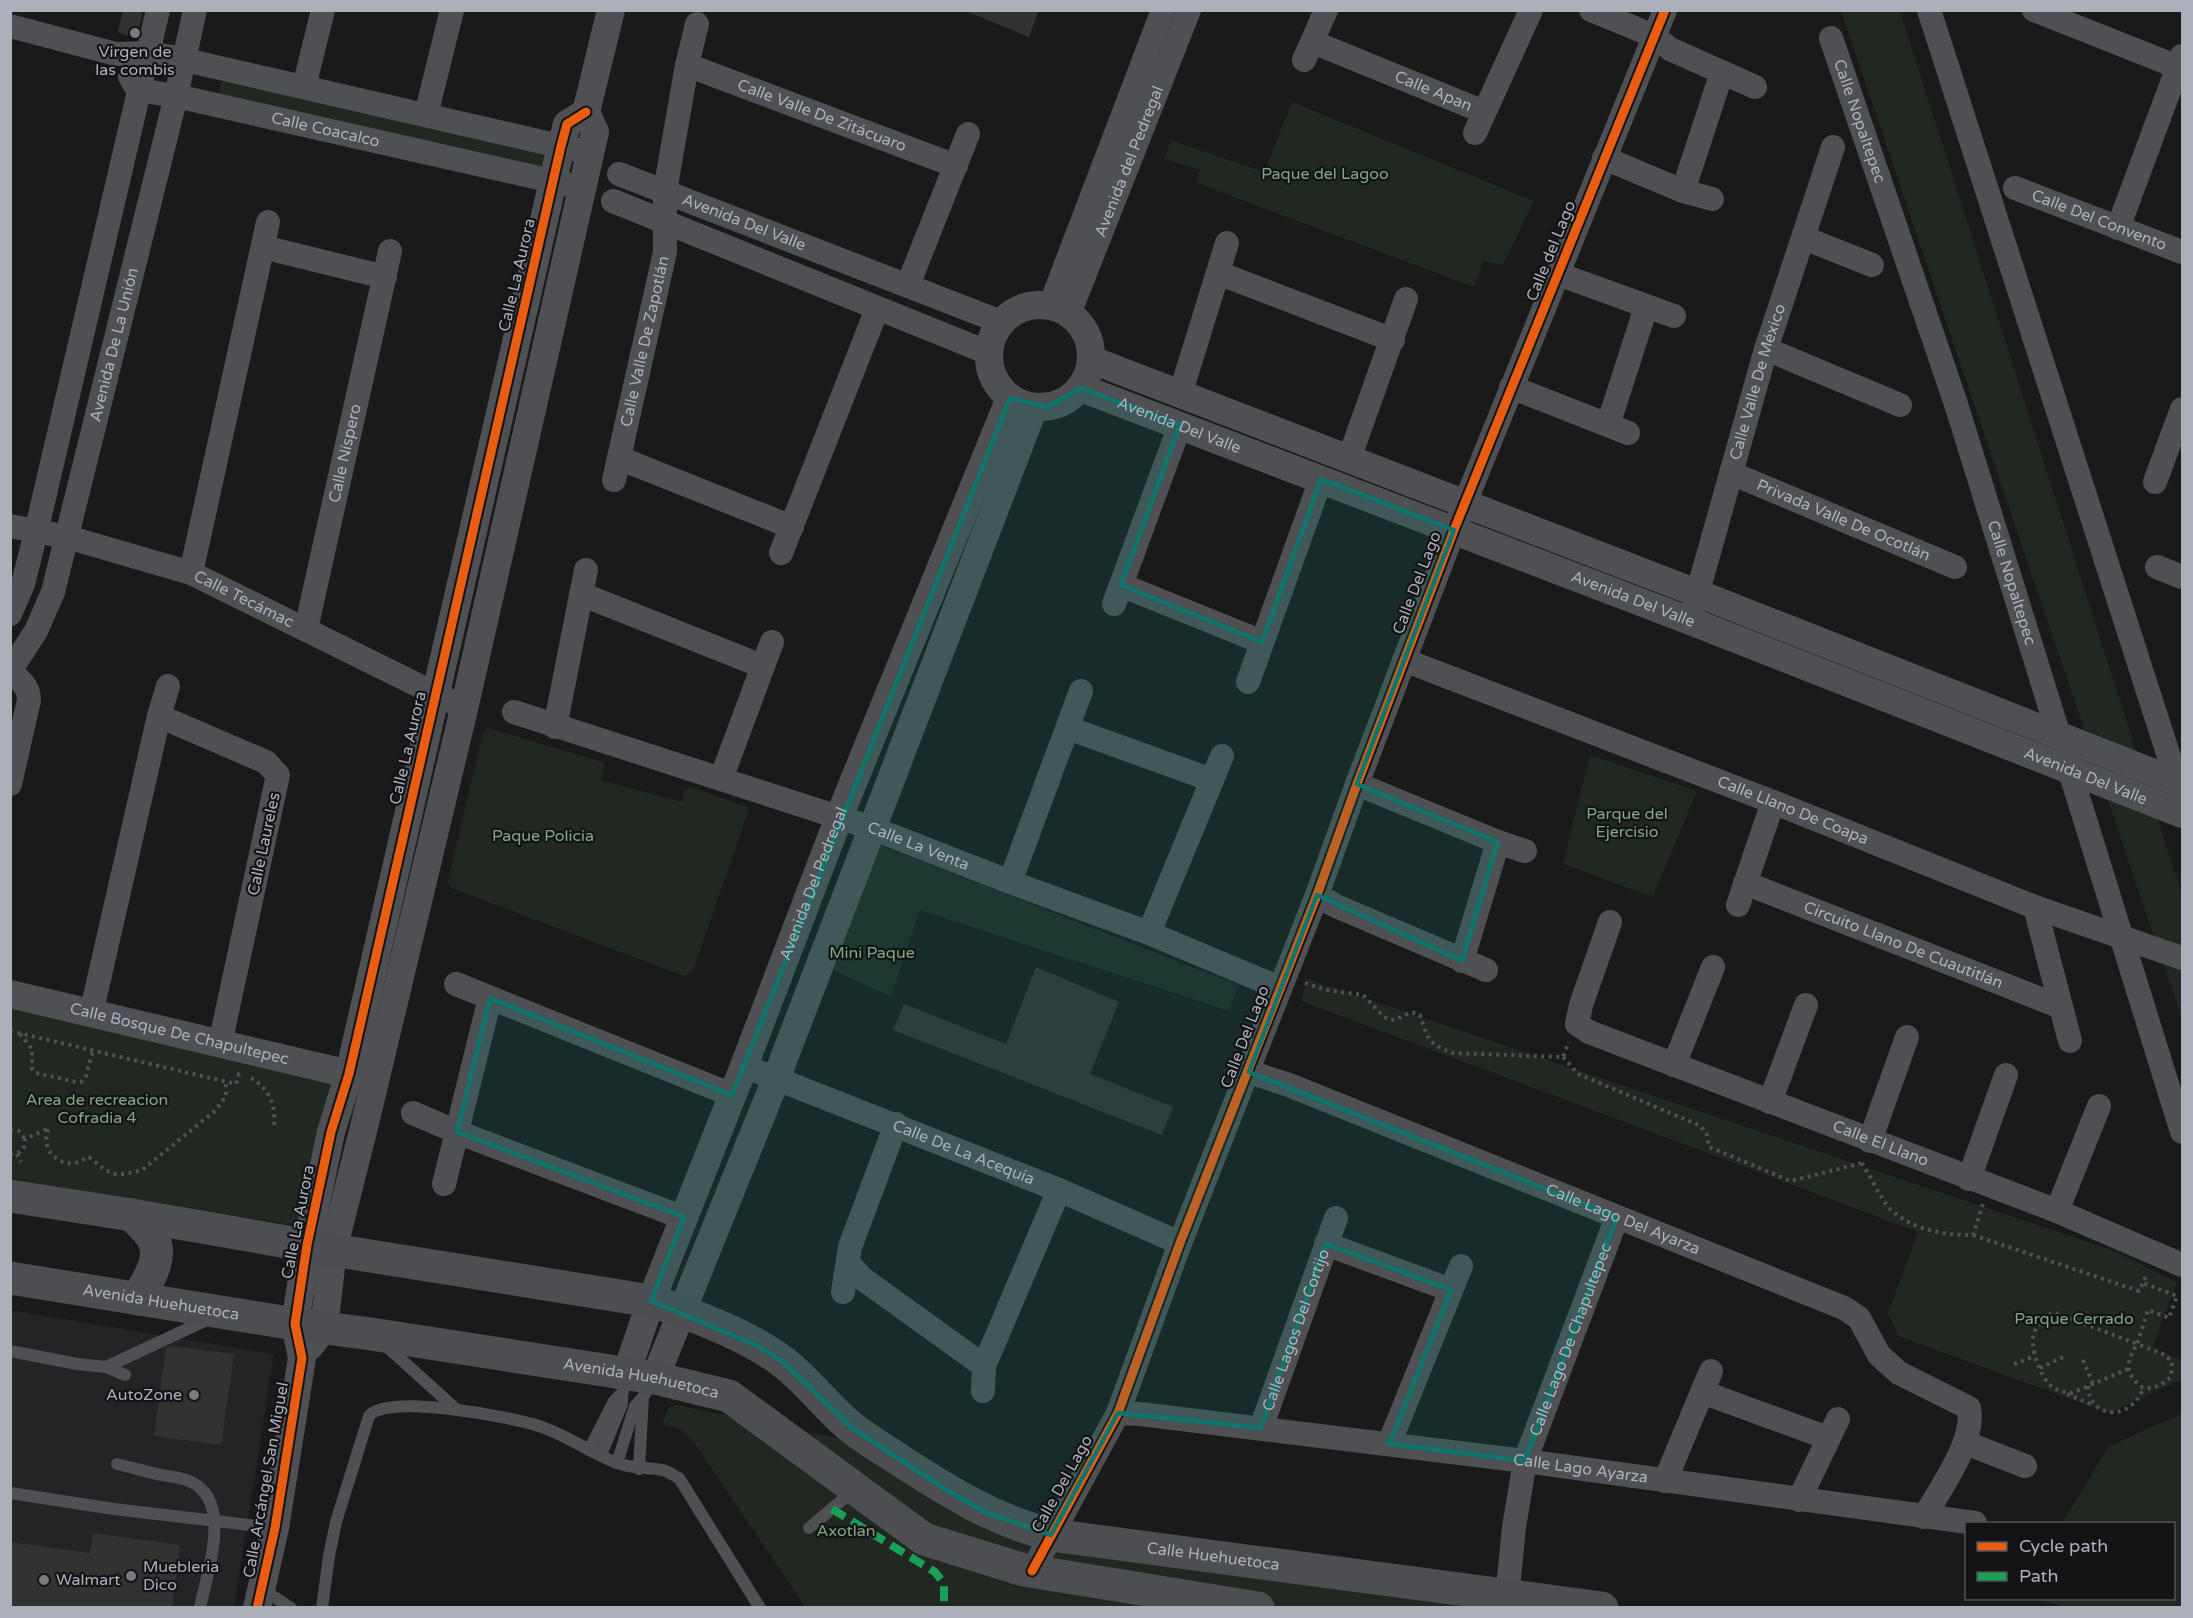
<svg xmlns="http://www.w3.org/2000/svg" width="2193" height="1618" viewBox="0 0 2193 1618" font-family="'Varela Round',sans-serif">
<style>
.built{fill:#242426}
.green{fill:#202821}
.building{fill:#323232}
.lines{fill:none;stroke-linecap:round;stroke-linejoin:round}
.path{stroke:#505155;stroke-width:4;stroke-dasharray:3 4.5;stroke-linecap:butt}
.service{stroke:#4e5053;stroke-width:12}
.minor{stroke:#4e5053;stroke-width:24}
.tertiary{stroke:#4e5053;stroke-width:28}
.secondary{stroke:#4d4e52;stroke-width:33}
.quiet{stroke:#1a9f57;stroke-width:8;stroke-dasharray:15 8;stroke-linecap:butt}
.cycleway-casing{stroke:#141416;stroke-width:13}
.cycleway{stroke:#e95d12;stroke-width:9}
.marked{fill:#0f766e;fill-opacity:0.2;stroke:#0f766e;stroke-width:4.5;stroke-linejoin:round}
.poi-dot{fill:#787c83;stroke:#141416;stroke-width:2}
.labels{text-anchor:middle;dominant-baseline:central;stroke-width:4.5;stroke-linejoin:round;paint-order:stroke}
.poi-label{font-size:16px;fill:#abb0bb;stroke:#141416;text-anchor:start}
.street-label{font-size:16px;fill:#abb0bb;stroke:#141416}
.park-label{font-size:16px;fill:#82a784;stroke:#141416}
</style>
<rect width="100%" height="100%" fill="#1a1a1a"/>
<!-- built -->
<path class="built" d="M10,1310L274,1354L234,1607H11Z"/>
<!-- green -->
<g class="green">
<path d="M1841,11H1900L2182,895V1019Z"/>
<path d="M223,77L551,154V176L217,98Z"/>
<path d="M1292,102L1534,201L1503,265L1483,261L1474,287L1197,183L1200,170L1164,159L1171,140L1264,172Z"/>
<path d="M488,728L603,762L605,767L601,780L681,802L685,789L691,787L747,807L749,810L692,973L684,976L451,888L448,881L483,732Z"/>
<path d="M1590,755L1697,791L1653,897L1563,864Z"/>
<path d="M880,845L1238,985L1229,1011L920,910L891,997L832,969Z"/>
<path d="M1308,979L2117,1252L2177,1283L2152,1347L2182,1360V1379L2109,1413L1898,1336L1888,1313L1918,1232L1301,1001Z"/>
<path d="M11,1007L339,1076L305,1224H287L11,1179Z"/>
<path d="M676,1405L843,1439L942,1507L1002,1535L1476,1607H805L696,1445L681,1429L662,1424L669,1407Z"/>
<path d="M2182,1414V1607H2064L2036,1599L2174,1598V1524L2062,1523L2109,1446Z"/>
</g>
<!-- building -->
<g class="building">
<path d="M123,10H143L137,39L118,32Z"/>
<path d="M963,10H1039L1029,37Z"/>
<path d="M1036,967L1119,1002L1090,1074L1173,1107L1162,1135L893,1030L904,1004L1006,1044Z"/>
<path d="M171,1346L234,1354L221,1445L154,1436L166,1348Z"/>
<path d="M93,1533L180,1545L172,1608H10V1542L90,1553Z"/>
</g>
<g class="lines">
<!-- path -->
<g class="path">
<path d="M1305,983L1326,990L1363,995C1369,1000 1382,1017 1388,1019C1401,1023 1407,1007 1420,1015C1427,1038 1429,1045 1453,1053L1563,1057L1569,1042"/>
<path d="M10,1031L236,1084L239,1074H242"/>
<path d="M20,1034L32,1049V1069L36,1073L76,1082H81L86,1076L93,1050"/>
<path d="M1563,1057L1578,1074L1701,1126L1707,1135L1709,1147L1791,1181L1862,1163L1863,1160"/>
<path d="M251,1078C269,1088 276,1105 274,1125"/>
<path d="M10,1130L19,1131L25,1139"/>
<path d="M10,1154L20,1152L24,1147L25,1139L49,1128C40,1146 55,1166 75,1163C80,1162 84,1159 89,1157L105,1170L115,1174H125L142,1170L216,1110L226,1096V1082"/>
<path d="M17,1154L21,1162"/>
<path d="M1862,1163C1870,1176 1877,1191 1886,1204C1904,1228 1945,1236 1973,1235L1983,1204"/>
<path d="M1973,1235L2139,1291L2147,1274"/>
<path d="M2083,1360L2093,1384"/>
<path d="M2014,1364L2035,1356"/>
<path d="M2040,1368L2067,1355"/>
<path d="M2128,1369L2072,1393C2064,1392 2057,1391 2050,1385C2040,1376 2029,1346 2034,1333C2038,1323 2046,1318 2053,1312L2137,1344C2126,1363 2124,1373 2143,1388C2155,1389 2162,1385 2171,1377L2172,1362L2165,1355L2137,1344L2148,1310L2169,1318L2177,1296L2143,1283"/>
<path d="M2088,1386C2090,1421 2133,1420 2143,1388"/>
<path d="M2067,1394L2093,1405"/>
</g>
<!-- service -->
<g class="service">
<path d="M384,1344L457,1410"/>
<path d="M10,1351L77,1364L106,1367L125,1375"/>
<path d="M106,1367L211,1318"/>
<path d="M589,1450L614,1401L623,1392L625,1375"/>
<path d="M601,1455L622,1404V1396"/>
<path d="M617,1463L635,1406L643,1397"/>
<path d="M117,1464C130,1467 144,1471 157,1474C168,1477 180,1477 189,1481C234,1499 207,1572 200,1608"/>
<path d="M639,1469L643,1397L654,1380"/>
<path d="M10,1493L114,1509L275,1528"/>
<path d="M809,1528L854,1490"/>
<path d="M262,1589L291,1608"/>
<path d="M322,1608L329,1556L336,1522L369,1416C388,1393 510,1417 539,1426C567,1435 590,1453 617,1463C632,1469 647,1467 662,1470C668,1471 673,1475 679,1478L760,1608"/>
</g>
<!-- minor -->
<g class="minor">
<path d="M1591,10L1654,36L1670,49L1755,87"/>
<path d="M1929,10L2181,794"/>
<path d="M2034,10L2178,67"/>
<path d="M10,26L116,54L147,53L172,57L590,153"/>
<path id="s1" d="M1831,38L1956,404L2182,1132"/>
<path id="s2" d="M1313,42L1484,112"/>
<path d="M1304,60L1326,10"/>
<path id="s3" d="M687,65L956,166"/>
<path id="s4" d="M130,77L138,90L176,96L570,185"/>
<path d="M304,87L323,10"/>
<path d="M426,115L452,10"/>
<path d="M1475,133L1531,10"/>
<path d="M1604,158L1683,191L1712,199"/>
<path id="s5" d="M619,174L1001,322"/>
<path id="s6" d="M2015,188L2182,252"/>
<path d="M1683,191L1722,72"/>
<path d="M613,201L989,353"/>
<path d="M2118,228L2182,56"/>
<path d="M1804,238L1872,265"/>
<path d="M263,247L385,277"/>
<path d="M1218,273L1393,340"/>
<path d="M1558,274L1674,316"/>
<path d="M908,285L968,134"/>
<path d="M1050,306L1163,10"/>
<path id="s7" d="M1069,314L1189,10"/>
<path d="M1766,349L1900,405"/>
<path d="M1511,387L1628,433"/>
<path d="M1180,395L1227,243"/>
<path d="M1608,425L1646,307"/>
<path d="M619,458L792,527"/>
<path d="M1349,459L1406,299"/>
<path id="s8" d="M1731,473L1955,567"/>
<path id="s9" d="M614,480L665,252V191L687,65L697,24"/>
<path d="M2155,482L2182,409"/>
<path id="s10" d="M10,526L67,537L191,573L452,702"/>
<path d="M781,553L877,309"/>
<path d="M2157,567L2182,577"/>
<path d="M191,573L268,222"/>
<path d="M1121,585L1262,642"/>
<path d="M581,594L762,666"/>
<path d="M1114,604L1180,425"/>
<path id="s11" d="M1693,609L1766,349L1833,147"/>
<path d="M10,614L23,584L36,532L158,10"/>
<path id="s12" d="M306,629L390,251"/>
<path id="s13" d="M1404,660L1773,802L2035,907L2182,958"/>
<path id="s14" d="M10,671L36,631L53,592L176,96L195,10"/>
<path d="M10,672C20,680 29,686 29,700L10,784"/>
<path d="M1248,682L1321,479"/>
<path id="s15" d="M514,712L872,828L1010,882L1149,933L1280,988"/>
<path d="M159,716L266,762L278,775L220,1044"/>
<path d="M555,727L586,570"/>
<path d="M1068,728L1212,780"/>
<path d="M721,779L772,642"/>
<path d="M1357,784L1498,842L1525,851"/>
<path d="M1010,882L1081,691"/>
<path id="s16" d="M1745,883L2061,1007"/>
<path d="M1317,895L1336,906L1486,970"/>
<path d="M1738,905L1773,802"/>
<path d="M2035,907L2070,1041"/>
<path id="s17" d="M1610,922L1581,1005L1577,1024L1589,1032L2057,1211L2182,1265"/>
<path d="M1149,933L1222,756"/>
<path d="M1462,961L1498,842"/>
<path d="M456,984L732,1095"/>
<path d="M91,1014L159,716L168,686"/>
<path d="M1674,1065L1713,967"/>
<path id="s18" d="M744,1066L1059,1190L1180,1243"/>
<path id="s19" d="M1249,1072L1289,1085L1844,1308L1859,1318L1879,1355L1899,1373L1969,1408C1976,1440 1940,1489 1924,1517"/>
<path d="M1770,1102L1806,1005"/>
<path d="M413,1113L457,1132L684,1218"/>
<path d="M1870,1141L1907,1037"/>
<path d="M1969,1179L2006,1075"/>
<path d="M444,1184L490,998"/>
<path d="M2057,1211L2099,1106"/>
<path d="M1326,1244L1451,1290"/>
<path d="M848,1263L863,1279L984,1366"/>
<path d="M843,1292L850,1247L896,1124"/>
<path d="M983,1391L984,1366L1059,1190"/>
<path d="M1702,1392L1828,1438"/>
<path id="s20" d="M1118,1413L1140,1414L1525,1461L1975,1523"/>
<path id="s21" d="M1261,1428L1336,1218"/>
<path d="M1966,1443L2025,1466"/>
<path d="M1389,1444L1461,1266"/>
<path d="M1665,1481L1711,1371"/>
<path d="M1799,1500L1838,1419"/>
<path d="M1032,1571L1118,1413L1180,1243L1317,895L1357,784L1454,530L1665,10"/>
<path id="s22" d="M1506,1608L1514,1527L1525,1461L1617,1217"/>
</g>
<!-- tertiary -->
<g class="tertiary">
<circle cx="1040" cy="356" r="51"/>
<path d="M1092,360L1697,593L2182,784"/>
<path id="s23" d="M1081,388L1690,621L2182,814"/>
<path id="s24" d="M10,994L349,1074"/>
<path d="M310,1346L324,1328L333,1250L365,1123L464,709L595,132L586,112L611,10"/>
<path id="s25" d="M626,1374L651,1301L744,1066L839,817L1010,398"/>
<path d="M655,1378L776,1079L1034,407"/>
<path d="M257,1608L275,1528L302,1358L295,1324L307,1245L331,1132L349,1074L561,146L567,124L586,112"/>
</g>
<!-- secondary -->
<g class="secondary">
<path id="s26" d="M10,1196L132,1215L333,1250L651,1301C690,1313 751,1337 783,1362C808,1381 827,1408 852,1428C867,1440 885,1450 901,1461C952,1494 992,1519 1051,1535L1602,1608"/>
<path d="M132,1215C139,1222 147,1229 152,1237C165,1257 147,1282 137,1299"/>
<path id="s27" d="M10,1278L295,1324L371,1334L655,1378L729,1396L924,1539L1024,1570L1258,1608"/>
</g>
<!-- quiet -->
<path class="quiet" d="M832,1509L935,1572L944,1584V1608"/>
<!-- cycleway casing -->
<g class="cycleway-casing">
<g id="cycleway">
<path d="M1032,1571L1118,1413L1180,1243L1317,895L1357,784L1454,530L1665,10"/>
<path d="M257,1608L275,1528L302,1358L295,1324L307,1245L331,1132L349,1074L561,146L567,124L586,112"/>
</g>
</g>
<!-- cycleway -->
<use href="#cycleway" class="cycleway"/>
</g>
<!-- marked area -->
<path class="marked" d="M1081,388L1180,425L1121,585L1262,642L1321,479L1454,530L1357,784L1498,842L1462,961L1317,895L1249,1072L1617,1217L1525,1461L1389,1444L1451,1290L1326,1244L1261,1428L1118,1413L1051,1535L987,1513L951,1493L852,1428L783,1362L758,1346L651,1301L684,1217L457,1132L490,998L732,1095L1010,398L1047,407Z"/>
<!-- markers -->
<g class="poi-dot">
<circle cx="135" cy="33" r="6"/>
<circle cx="194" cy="1395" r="6"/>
<circle cx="131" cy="1576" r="6"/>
<circle cx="44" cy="1580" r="6"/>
</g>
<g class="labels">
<!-- poi labels -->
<g class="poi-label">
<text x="135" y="52" text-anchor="middle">Virgen de<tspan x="135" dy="18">las combis</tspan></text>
<text x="182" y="1395" text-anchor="end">AutoZone</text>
<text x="143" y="1567">Muebleria<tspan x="143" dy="18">Dico</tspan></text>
<text x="56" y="1580">Walmart</text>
</g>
<!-- street labels -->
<g class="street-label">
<text stroke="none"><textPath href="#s2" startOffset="130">Calle Apan</textPath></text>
<text stroke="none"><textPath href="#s3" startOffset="144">Calle Valle De Zitácuaro</textPath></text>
<text stroke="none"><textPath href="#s1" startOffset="88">Calle Nopaltepec</textPath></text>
<text stroke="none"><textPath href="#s4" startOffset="207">Calle Coacalco</textPath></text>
<text stroke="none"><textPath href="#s7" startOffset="164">Avenida del Pedregal</textPath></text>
<text stroke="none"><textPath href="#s6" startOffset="90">Calle Del Convento</textPath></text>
<text stroke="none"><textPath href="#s5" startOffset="134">Avenida Del Valle</textPath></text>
<text transform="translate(1551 251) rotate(-68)">Calle del Lago</text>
<text transform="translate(517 275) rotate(-77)">Calle La Aurora</text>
<text stroke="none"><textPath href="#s9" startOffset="142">Calle Valle De Zapotlán</textPath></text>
<text stroke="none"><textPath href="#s14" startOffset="345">Avenida De La Unión</textPath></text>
<text stroke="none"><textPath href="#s11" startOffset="236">Calle Valle De México</textPath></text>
<text stroke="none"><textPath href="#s23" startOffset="105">Avenida Del Valle</textPath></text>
<text stroke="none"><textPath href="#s12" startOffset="180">Calle Níspero</textPath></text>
<text stroke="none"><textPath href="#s8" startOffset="122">Privada Valle De Ocotlán</textPath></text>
<text transform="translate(1417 583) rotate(-69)">Calle Del Lago</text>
<text stroke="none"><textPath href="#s1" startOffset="574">Calle Nopaltepec</textPath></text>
<text stroke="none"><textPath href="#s10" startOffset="246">Calle Tecámac</textPath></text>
<text stroke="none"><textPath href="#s23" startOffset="591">Avenida Del Valle</textPath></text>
<text transform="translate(408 748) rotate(-77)">Calle La Aurora</text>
<text stroke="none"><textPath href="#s23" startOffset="1077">Avenida Del Valle</textPath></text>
<text stroke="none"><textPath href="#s13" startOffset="417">Calle Llano De Coapa</textPath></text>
<text transform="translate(264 844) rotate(-78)">Calle Laureles</text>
<text stroke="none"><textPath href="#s15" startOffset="426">Calle La Venta</textPath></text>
<text stroke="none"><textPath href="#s25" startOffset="525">Avenida Del Pedregal</textPath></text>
<text stroke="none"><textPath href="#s16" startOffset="170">Circuito Llano De Cuautitlán</textPath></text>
<text stroke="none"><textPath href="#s24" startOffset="174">Calle Bosque De Chapultepec</textPath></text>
<text transform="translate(1245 1037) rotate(-69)">Calle Del Lago</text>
<text stroke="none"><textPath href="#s17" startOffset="434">Calle El Llano</textPath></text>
<text stroke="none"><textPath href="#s18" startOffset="236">Calle De La Acequia</textPath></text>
<text stroke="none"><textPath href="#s19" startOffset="402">Calle Lago Del Ayarza</textPath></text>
<text transform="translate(298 1222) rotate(-79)">Calle La Aurora</text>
<text stroke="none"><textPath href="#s27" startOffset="153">Avenida Huehuetoca</textPath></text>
<text stroke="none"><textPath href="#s21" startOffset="104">Calle Lagos Del Cortijo</textPath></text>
<text stroke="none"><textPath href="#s22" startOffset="278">Calle Lago De Chapultepec</textPath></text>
<text stroke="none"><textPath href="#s27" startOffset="639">Avenida Huehuetoca</textPath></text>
<text stroke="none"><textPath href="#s20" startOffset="466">Calle Lago Ayarza</textPath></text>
<text transform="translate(266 1480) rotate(-80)">Calle Arcángel San Miguel</text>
<text transform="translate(1062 1484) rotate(-61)">Calle Del Lago</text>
<text stroke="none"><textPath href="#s26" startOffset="1282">Calle Huehuetoca</textPath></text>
</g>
<!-- park labels -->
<g class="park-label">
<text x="1325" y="174">Paque del Lagoo</text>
<text x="1627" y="814">Parque del<tspan x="1627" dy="18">Ejercisio</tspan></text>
<text x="543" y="836">Paque Policia</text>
<text x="872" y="953">Mini Paque</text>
<text x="97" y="1100">Area de recreacion<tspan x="97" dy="18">Cofradia 4</tspan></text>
<text x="2074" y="1319">Parque Cerrado</text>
<text x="846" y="1531">Axotlan</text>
</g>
</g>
<!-- border -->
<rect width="2193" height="1618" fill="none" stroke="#abb0bb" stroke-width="24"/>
<!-- legend -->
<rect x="1965" y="1522" width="210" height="78" fill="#141416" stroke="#505258" stroke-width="1.5"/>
<rect x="1977" y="1542" width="30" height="9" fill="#e95d12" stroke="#505258" stroke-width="1.5"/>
<text x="2019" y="1552" font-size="18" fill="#abb0bb">Cycle path</text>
<rect x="1977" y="1572" width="30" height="9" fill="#1a9f57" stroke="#505258" stroke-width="1.5"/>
<text x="2019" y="1582" font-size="18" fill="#abb0bb">Path</text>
</svg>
